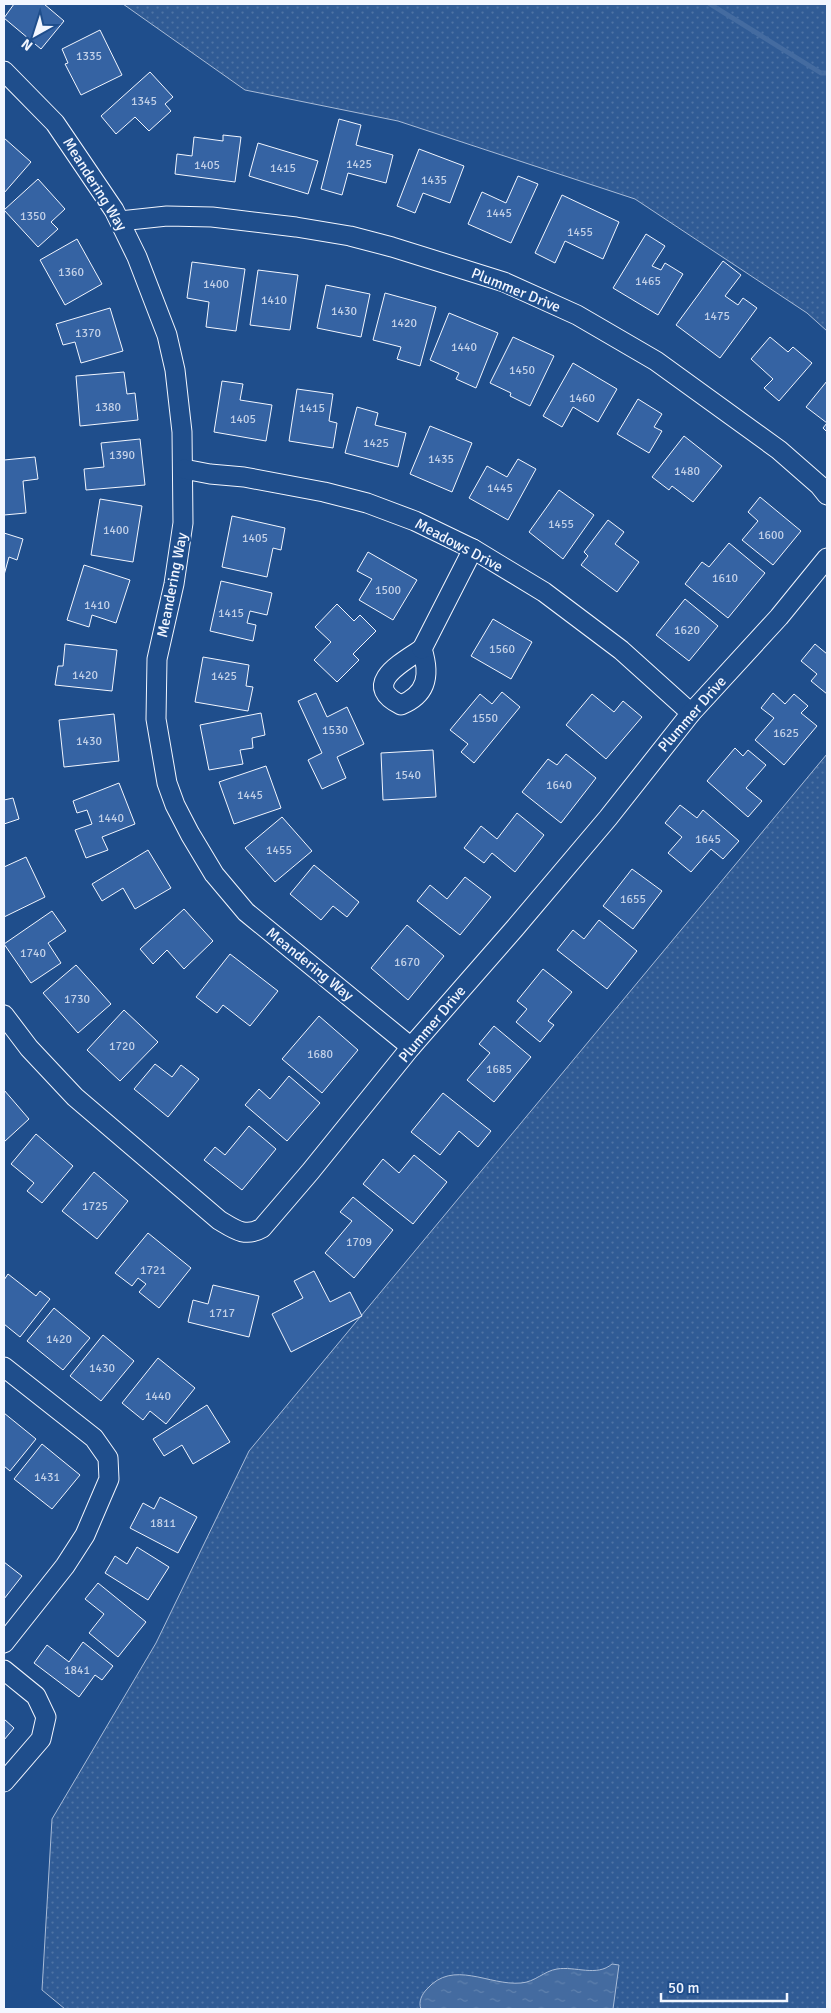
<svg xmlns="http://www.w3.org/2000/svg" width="831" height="2013" viewBox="0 0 831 2013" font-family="Signika,sans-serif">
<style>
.grass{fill:url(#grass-dots);stroke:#a8bbd7}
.water{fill:url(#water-ripples);stroke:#a8bbd7}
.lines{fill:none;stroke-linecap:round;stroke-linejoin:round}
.stream{stroke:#446ba0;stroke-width:5}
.building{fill:#3563a3;stroke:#f2f6ff}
.minor-casing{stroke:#f2f6ff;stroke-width:21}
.minor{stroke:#1f4e8c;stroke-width:19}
.labels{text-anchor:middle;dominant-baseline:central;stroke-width:4;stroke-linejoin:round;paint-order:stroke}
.number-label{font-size:12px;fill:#c3d1e8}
.street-label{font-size:15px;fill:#f2f6ff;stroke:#1f4e8c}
</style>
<defs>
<pattern id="grass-dots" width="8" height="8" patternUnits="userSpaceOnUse" patternTransform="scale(1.25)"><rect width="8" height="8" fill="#305b95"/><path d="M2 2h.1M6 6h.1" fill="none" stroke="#4e73a5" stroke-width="1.8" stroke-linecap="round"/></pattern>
<pattern id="water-ripples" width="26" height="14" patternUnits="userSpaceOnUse" patternTransform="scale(1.25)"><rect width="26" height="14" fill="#446ba0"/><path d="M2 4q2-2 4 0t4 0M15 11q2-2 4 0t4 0" fill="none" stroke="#5f81ae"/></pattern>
</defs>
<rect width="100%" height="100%" fill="#1f4e8c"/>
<!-- grass -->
<g class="grass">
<path d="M123,4H827V331L807,313L635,199L398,121L245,90Z"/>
<path d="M827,754V2009H65L42,1990L52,1819L156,1643L249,1451Z"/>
</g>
<!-- water -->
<path class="water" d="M612,1964L619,1965L613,2009H421C418,2002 422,1994 427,1989C453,1959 489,1986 521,1983C535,1982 544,1971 557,1969C575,1966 597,1977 612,1964Z"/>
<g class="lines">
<!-- stream -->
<path class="stream" d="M710,4L821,73H827"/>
</g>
<!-- building -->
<g class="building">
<path d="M14,4H44L64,21L41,49L4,18Z"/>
<path d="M100,30L122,75L81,95L65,64L68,63L62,49Z"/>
<path d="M150,72L173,97L165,104L171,111L149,131L135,117L116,134L101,116Z"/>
<path d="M339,119L361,125L356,145L393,155L386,183L348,173L342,195L321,189Z"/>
<path d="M223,135L241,137L235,182L175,174L177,154L192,156L194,137L223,141Z"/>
<path d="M4,138L31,162L4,193Z"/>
<path d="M258,143L318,161L308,194L249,176Z"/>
<path d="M419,149L464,166L450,203L423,193L415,213L397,206Z"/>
<path d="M518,176L538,184L511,243L468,224L482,192L506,203Z"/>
<path d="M38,179L65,209L51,222L58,229L38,247L4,210Z"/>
<path d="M562,195L619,222L603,259L565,241L555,263L535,253Z"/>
<path d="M646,234L665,246L652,266L661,270L665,263L683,274L658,315L613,288Z"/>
<path d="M77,239L102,284L65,305L40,260Z"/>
<path d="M723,261L741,275L725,296L738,305L743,298L757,308L720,358L676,325Z"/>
<path d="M192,262L245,269L236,331L206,327L209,302L187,298Z"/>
<path d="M258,270L298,275L290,330L250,325Z"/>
<path d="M326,285L370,294L361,337L317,328Z"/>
<path d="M385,293L436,307L420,366L397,359L401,347L373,340Z"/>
<path d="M110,308L123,351L81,363L75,342L63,345L56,324Z"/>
<path d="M449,313L498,333L476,388L456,379L459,373L430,360Z"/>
<path d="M513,337L554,356L530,406L510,396L511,393L490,383Z"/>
<path d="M770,337L788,352L793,347L812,363L779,401L764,388L773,379L751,359Z"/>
<path d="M573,363L617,389L598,422L573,407L562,427L543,416Z"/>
<path d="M124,372L127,394L135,393L138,420L80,426L76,376Z"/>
<path d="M222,381L243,384L240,400L272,405L266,441L214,432Z"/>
<path d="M827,381V432L823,428L827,423L806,407Z"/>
<path d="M297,389L333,394L329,421L337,423L333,448L289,441Z"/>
<path d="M638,399L662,414L654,427L662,431L649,453L617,434Z"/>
<path d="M357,407L378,413L375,425L406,433L398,467L345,453Z"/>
<path d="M430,426L472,443L452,492L410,474Z"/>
<path d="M684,436L722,466L693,502L672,486L669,490L652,477Z"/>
<path d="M140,439L145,485L86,490L84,469L104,467L101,443Z"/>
<path d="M35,457L38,479L23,481L26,513L4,515V460Z"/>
<path d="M518,459L536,469L508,520L469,498L487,466L507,477Z"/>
<path d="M559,490L594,515L563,559L529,532Z"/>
<path d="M760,497L801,531L773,565L742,540L758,521L748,512Z"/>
<path d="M100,499L142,506L133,562L91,555Z"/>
<path d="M232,516L285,528L281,550L273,548L267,577L222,567Z"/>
<path d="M608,520L624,532L615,544L639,562L617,592L581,565L588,556L584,552Z"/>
<path d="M4,533L23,539L17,560L9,557L4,575Z"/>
<path d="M729,543L765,573L728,618L685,584L702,562L709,567Z"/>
<path d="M368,552L417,580L393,620L359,600L372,579L357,571Z"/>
<path d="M84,565L130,580L116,623L92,615L89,627L67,620Z"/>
<path d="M221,581L272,593L267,615L250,611L247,623L256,625L253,641L210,631Z"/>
<path d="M685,599L718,626L689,661L656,635Z"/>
<path d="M337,604L354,621L360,615L376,631L353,654L359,660L337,682L314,660L331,642L315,627Z"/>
<path d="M493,619L532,642L511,679L471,656Z"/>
<path d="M65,644L117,650L112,691L55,685L58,666H63Z"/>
<path d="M815,644L827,654V694L811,681L817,674L801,661Z"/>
<path d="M203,657L249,665L246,686L253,687L248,711L195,702Z"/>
<path d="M502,692L520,707L474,763L461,752L468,744L450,730L480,694L492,704Z"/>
<path d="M316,693L327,717L347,707L364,744L337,757L346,778L322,789L308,760L322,753L298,701Z"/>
<path d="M773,693L785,704L794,694L808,706L801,713L817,726L784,765L755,740L774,718L761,708Z"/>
<path d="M592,694L614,712L623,701L642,717L606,759L566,725Z"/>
<path d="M261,713L265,735L252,738L253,748L240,750L243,764L209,770L200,725Z"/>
<path d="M114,714L119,761L64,767L59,720Z"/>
<path d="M735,748L743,756L748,750L766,765L746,788L762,801L748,817L707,781Z"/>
<path d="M433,750L436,797L383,800L381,753Z"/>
<path d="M566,754L596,778L561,823L522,792L548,759L557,765Z"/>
<path d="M266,766L281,808L234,824L219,782Z"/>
<path d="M119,783L135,824L102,837L108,850L86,858L75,830L92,824L87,810L77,813L73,801Z"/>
<path d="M13,798L19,819L4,824V800Z"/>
<path d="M680,805L697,818L703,810L739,841L723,859L711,849L691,872L668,853L682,837L665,823Z"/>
<path d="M517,813L544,835L515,872L492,853L484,863L464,848L481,826L497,839Z"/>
<path d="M282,817L312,851L275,882L245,848Z"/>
<path d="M148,850L171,888L135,909L123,888L102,901L92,884Z"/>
<path d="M26,857L45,897L4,917V867Z"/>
<path d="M314,865L359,902L347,917L333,906L321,920L290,894Z"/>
<path d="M632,869L662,891L633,929L603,906Z"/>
<path d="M465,877L491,897L460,935L417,901L430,885L447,899Z"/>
<path d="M184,909L213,941L184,969L167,950L153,964L140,949Z"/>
<path d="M52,911L66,931L48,943L61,963L31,983L4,944Z"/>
<path d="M599,920L637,951L607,989L557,950L573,930L584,939Z"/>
<path d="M407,925L444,956L408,1000L371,968Z"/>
<path d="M230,954L278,991L250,1026L223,1005L217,1013L196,997Z"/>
<path d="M76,965L111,1004L78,1033L43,993Z"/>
<path d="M543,969L572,992L548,1021L554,1025L540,1042L516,1022L527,1009L517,1001Z"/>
<path d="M124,1010L158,1042L120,1081L87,1050Z"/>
<path d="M319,1016L358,1050L322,1093L282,1059Z"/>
<path d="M494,1026L531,1057L494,1102L467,1080L490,1053L479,1044Z"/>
<path d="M155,1064L172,1077L181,1065L199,1079L168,1117L134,1089Z"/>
<path d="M289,1076L320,1103L287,1141L245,1105L259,1089L270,1099Z"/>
<path d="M4,1090L29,1119L4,1142Z"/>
<path d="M443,1093L491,1131L478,1147L459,1131L440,1155L411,1132Z"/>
<path d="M249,1126L276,1149L242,1190L204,1160L215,1147L225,1155Z"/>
<path d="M36,1134L73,1166L42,1203L27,1191L34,1183L11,1164Z"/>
<path d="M414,1155L447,1182L413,1224L363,1184L383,1159L399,1173Z"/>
<path d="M94,1172L128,1201L97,1239L62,1211Z"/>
<path d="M353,1197L393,1230L354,1278L325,1253L352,1221L340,1212Z"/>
<path d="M148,1233L191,1268L159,1308L139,1292L146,1284L138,1278L132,1286L115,1273Z"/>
<path d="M314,1271L330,1302L350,1292L362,1316L291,1352L272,1314L303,1298L294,1281Z"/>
<path d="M8,1274L36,1296L40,1291L50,1299L20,1337L4,1324V1280Z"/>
<path d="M213,1285L259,1296L249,1337L188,1322L193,1300L208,1304Z"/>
<path d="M54,1308L90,1338L63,1370L27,1341Z"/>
<path d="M103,1335L134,1361L101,1401L70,1376Z"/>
<path d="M158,1358L195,1388L166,1424L150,1411L143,1420L122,1403Z"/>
<path d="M207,1405L230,1442L193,1464L182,1445L164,1456L153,1439Z"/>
<path d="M4,1413L36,1439L10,1471L4,1466Z"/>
<path d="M42,1444L80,1475L52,1509L14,1479Z"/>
<path d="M160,1497L197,1517L178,1553L130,1528L143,1503L154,1509Z"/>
<path d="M137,1547L169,1567L148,1600L105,1573L115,1556L127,1564Z"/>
<path d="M4,1562L22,1576L4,1599Z"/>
<path d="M98,1583L146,1622L118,1657L89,1633L104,1614L85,1599Z"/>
<path d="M83,1642L113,1666L102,1680L95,1675L79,1697L34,1663L47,1645L69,1662Z"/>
<path d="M4,1719L14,1728L4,1740Z"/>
</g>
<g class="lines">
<!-- minor casing -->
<g class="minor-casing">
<g id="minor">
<path d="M4,71L55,123L114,210L137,257L167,335L175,370L182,432L183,523L174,584L157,659L156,719L167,783L175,805L190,834L214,874L246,912L411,1047"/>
<path d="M120,221L167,216L212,217L296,227L350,236L392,247L504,282L577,315L656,361L779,450L819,485L827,495"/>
<path d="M184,469L210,474L244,477L324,492L367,503L415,521L473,549L544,592L621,650L691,713"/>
<path d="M422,649C430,674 428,694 401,705C360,685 401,663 422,649Z"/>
<path d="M422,649L473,549"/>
<path d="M4,1015L29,1048L75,1097L219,1220C234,1229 245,1238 262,1228L310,1172L411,1047L515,928L608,818L691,713L779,617L827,558"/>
<path d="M4,1367L94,1438L108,1458L109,1479L85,1535L65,1566L4,1643"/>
<path d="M4,1670L36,1696L46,1717L41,1739L4,1782"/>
</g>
</g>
<!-- minor -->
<use href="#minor" class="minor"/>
</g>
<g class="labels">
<!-- number labels -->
<g class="number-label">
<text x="89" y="56">1335</text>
<text x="144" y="101">1345</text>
<text x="359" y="164">1425</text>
<text x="207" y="165">1405</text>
<text x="283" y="168">1415</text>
<text x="434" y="180">1435</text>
<text x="499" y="213">1445</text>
<text x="33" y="216">1350</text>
<text x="580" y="232">1455</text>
<text x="71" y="272">1360</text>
<text x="648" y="281">1465</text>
<text x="216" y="284">1400</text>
<text x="274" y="300">1410</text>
<text x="344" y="311">1430</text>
<text x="717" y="316">1475</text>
<text x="404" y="323">1420</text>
<text x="88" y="333">1370</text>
<text x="464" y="347">1440</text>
<text x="522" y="370">1450</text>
<text x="582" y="398">1460</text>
<text x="108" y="407">1380</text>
<text x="312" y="408">1415</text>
<text x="243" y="419">1405</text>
<text x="376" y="443">1425</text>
<text x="122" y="455">1390</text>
<text x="441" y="459">1435</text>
<text x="687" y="471">1480</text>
<text x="500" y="488">1445</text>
<text x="561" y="524">1455</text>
<text x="116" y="530">1400</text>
<text x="771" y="535">1600</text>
<text x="255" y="538">1405</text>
<text x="725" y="578">1610</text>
<text x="388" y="590">1500</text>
<text x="97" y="605">1410</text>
<text x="231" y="613">1415</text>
<text x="687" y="630">1620</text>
<text x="502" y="649">1560</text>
<text x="85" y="675">1420</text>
<text x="224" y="676">1425</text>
<text x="485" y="718">1550</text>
<text x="335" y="730">1530</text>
<text x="786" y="733">1625</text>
<text x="89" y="741">1430</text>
<text x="408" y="775">1540</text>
<text x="559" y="785">1640</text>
<text x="250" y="795">1445</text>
<text x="111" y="818">1440</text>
<text x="708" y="839">1645</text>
<text x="279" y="850">1455</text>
<text x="633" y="899">1655</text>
<text x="33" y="953">1740</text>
<text x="407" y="962">1670</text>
<text x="77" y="999">1730</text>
<text x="122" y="1046">1720</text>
<text x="320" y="1054">1680</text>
<text x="499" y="1069">1685</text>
<text x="95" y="1206">1725</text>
<text x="359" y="1242">1709</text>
<text x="153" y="1270">1721</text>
<text x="222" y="1313">1717</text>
<text x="59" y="1339">1420</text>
<text x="102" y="1368">1430</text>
<text x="158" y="1396">1440</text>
<text x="47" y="1477">1431</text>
<text x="163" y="1523">1811</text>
<text x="77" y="1670">1841</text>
</g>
<!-- street labels -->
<g class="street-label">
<text transform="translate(95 184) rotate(58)">Meandering Way</text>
<text transform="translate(516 290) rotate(22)">Plummer Drive</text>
<text transform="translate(459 545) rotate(28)">Meadows Drive</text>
<text transform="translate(172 585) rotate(-79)">Meandering Way</text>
<text transform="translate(692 714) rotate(-49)">Plummer Drive</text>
<text transform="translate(310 964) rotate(39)">Meandering Way</text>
<text transform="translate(432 1024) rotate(-50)">Plummer Drive</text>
</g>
</g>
<!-- border -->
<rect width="831" height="2013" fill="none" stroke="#f2f6ff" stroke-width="10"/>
<!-- north arrow -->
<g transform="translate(35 35) rotate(219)" stroke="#1f4e8c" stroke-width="4" paint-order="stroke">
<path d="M0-4L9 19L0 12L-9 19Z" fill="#f2f6ff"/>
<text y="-8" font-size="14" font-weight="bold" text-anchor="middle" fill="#f2f6ff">N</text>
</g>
<!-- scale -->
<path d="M661 1993v8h126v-8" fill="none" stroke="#f2f6ff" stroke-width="2.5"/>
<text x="668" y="1993" font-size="15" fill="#f2f6ff" stroke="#1f4e8c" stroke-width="4" paint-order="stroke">50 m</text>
</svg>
